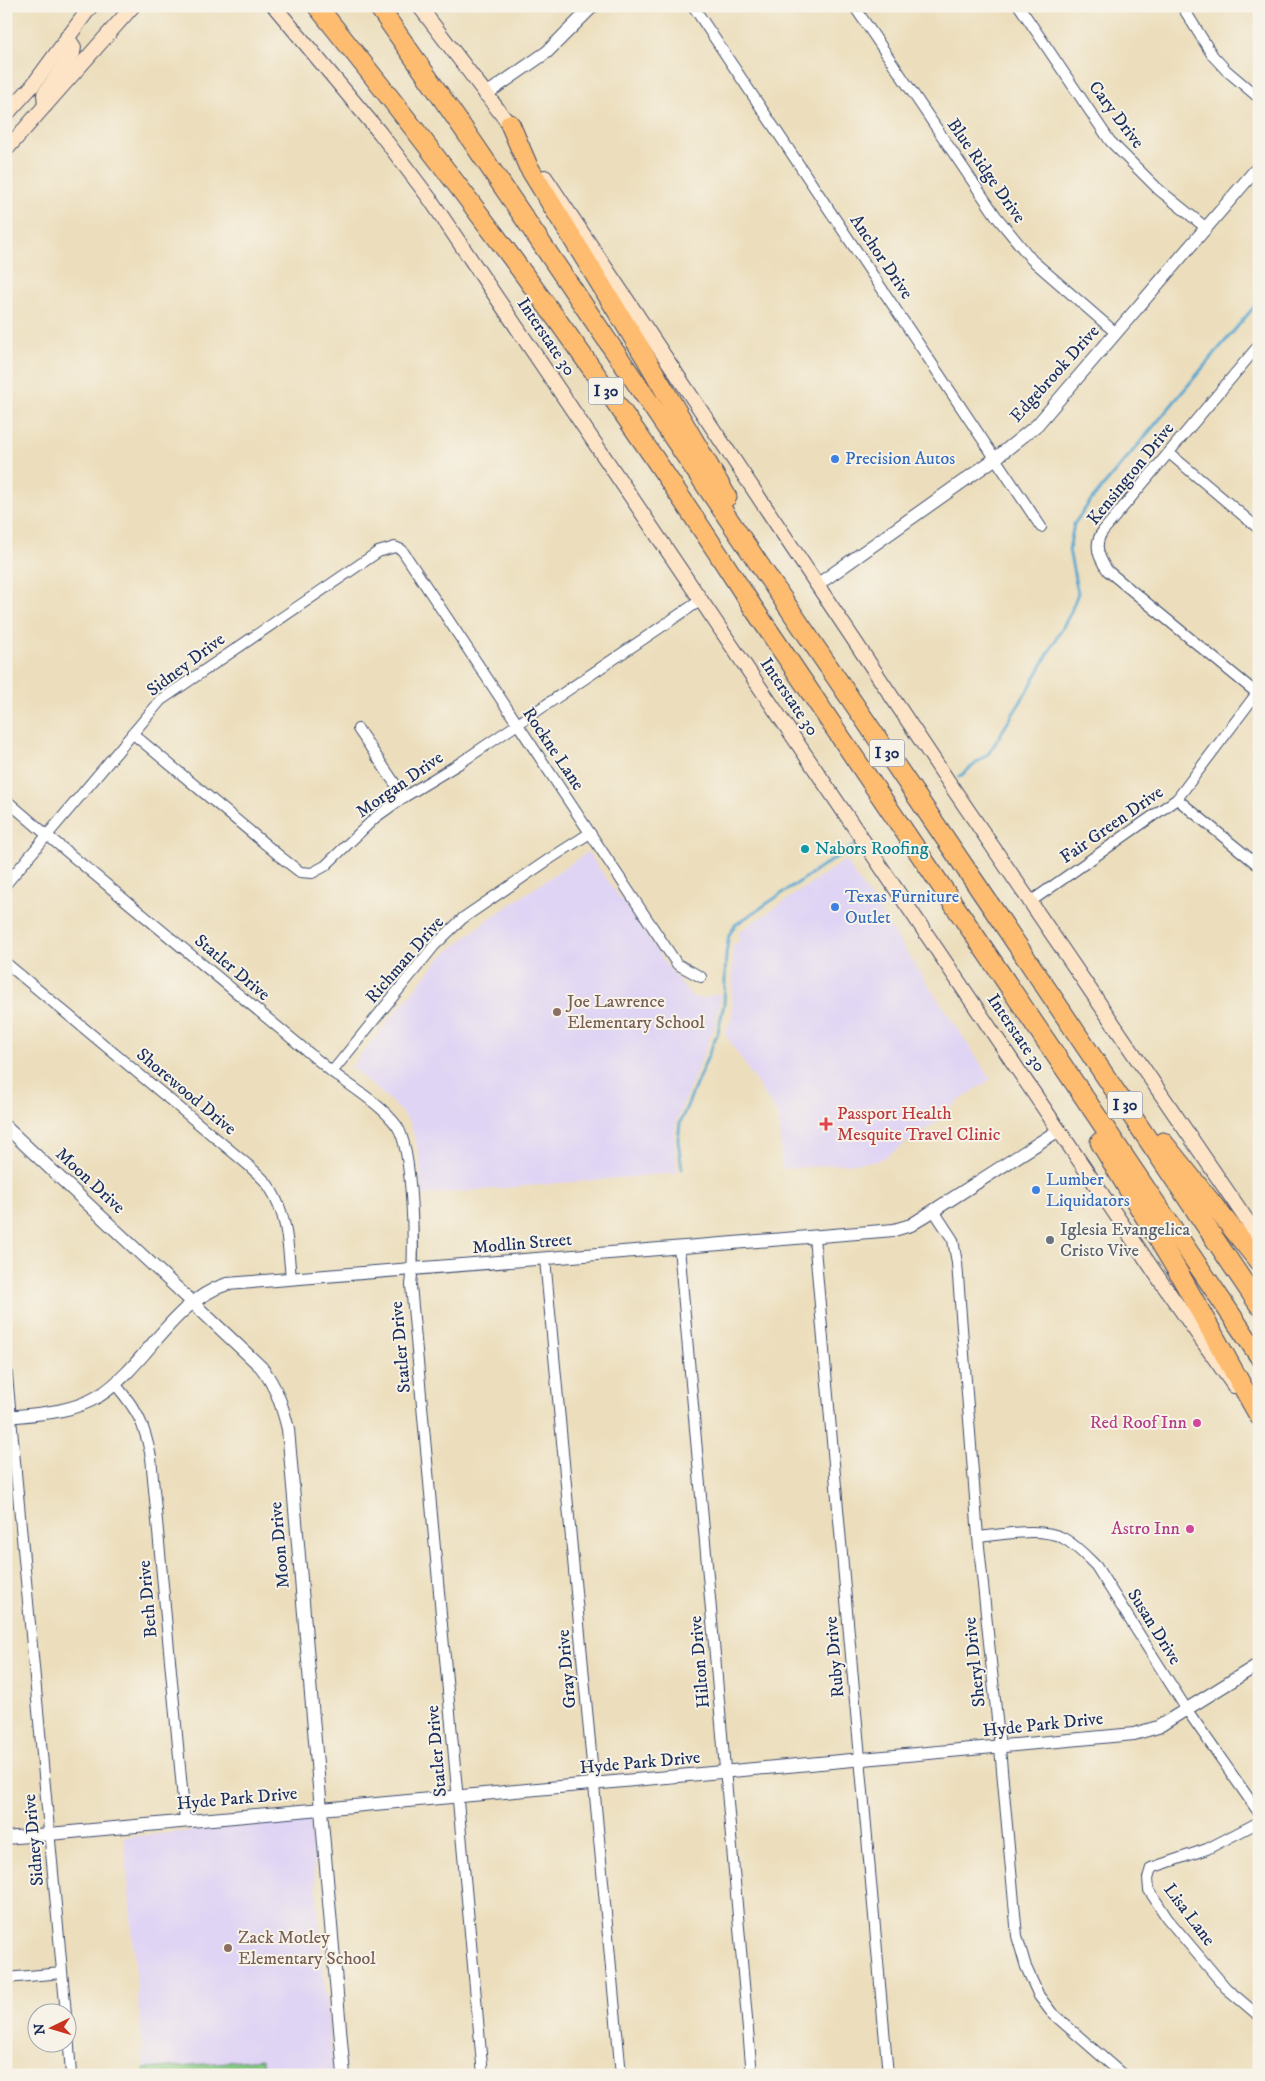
<svg xmlns="http://www.w3.org/2000/svg" width="1265" height="2081" viewBox="0 0 1265 2081" font-family="'IM FELL DW Pica',serif">
<style>
.built{fill:#e0d4f4}
.green{fill:#86c881;stroke:#507c70}
.lines{fill:none;stroke-linecap:round;stroke-linejoin:round}
.stream{stroke:#55a6d0;stroke-width:3}
.minor-casing{stroke:#3a496c;stroke-width:12}
.tertiary-casing{stroke:#3a496c;stroke-width:14}
.secondary-casing{stroke:#3a496c;stroke-width:16}
.motorway-casing{stroke:#3a496c;stroke-width:21}
.minor{stroke:#fff;stroke-width:10}
.tertiary{stroke:#fff;stroke-width:12}
.secondary{stroke:#fee4c6;stroke-width:14}
.motorway{stroke:#fdbc70;stroke-width:19}
.shop-dot{fill:#3f7fe0;stroke:#f7f3e8;stroke-width:2}
.culture-dot{fill:#0f9aa8;stroke:#f7f3e8;stroke-width:2}
.education-dot{fill:#8d6e63;stroke:#f7f3e8;stroke-width:2}
.health-dot{fill:#e0444e;stroke:#f7f3e8;stroke-width:2}
.worship-dot{fill:#6b7280;stroke:#f7f3e8;stroke-width:2}
.hotel-dot{fill:#d1479c;stroke:#f7f3e8;stroke-width:2}
.labels{text-anchor:middle;dominant-baseline:central;stroke-width:4;stroke-linejoin:round;paint-order:stroke}
.shield{fill:#f7f3e8;stroke:#5d6a87;stroke-width:1}
.shield-label{font-size:16px;font-weight:bold;fill:#1b2f5e}
.street-label{font-size:18px;fill:#1b2f5e;stroke:#f7f3e8}
.shop-label{font-size:18px;fill:#366cbe;stroke:#f7f3e8;text-anchor:start}
.culture-label{font-size:18px;fill:#0d838f;stroke:#f7f3e8;text-anchor:start}
.education-label{font-size:18px;fill:#785e54;stroke:#f7f3e8;text-anchor:start}
.health-label{font-size:18px;fill:#be3a42;stroke:#f7f3e8;text-anchor:start}
.worship-label{font-size:18px;fill:#5b616d;stroke:#f7f3e8;text-anchor:start}
.hotel-label{font-size:18px;fill:#b23c85;stroke:#f7f3e8;text-anchor:end}
</style>
<rect width="100%" height="100%" fill="#f7f3e8"/>
<filter id="ink" filterUnits="userSpaceOnUse"><feTurbulence type="fractalNoise" baseFrequency=".02" numOctaves="2"/><feDisplacementMap in="SourceGraphic" scale="10" xChannelSelector="R" yChannelSelector="G"/><feConvolveMatrix kernelMatrix="1 2 1 2 8 2 1 2 1" color-interpolation-filters="sRGB"/></filter>
<filter id="wash" filterUnits="userSpaceOnUse"><feTurbulence type="fractalNoise" baseFrequency=".0096" numOctaves="4" result="noise"/><feDisplacementMap in="SourceGraphic" scale="20" xChannelSelector="R" yChannelSelector="G"/><feGaussianBlur stdDeviation="1.12" result="paint"/><feColorMatrix in="noise" values="0 0 0 0 0 0 0 0 0 0 0 0 0 0 0 0 0 1.4 0 .05"/><feComposite in="paint" operator="in"/></filter>
<g filter="url(#wash)">
<rect width="100%" height="100%" fill="#ecdebc"/>
<!-- built -->
<g class="built">
<path d="M588,852L668,967L692,997L704,999L715,994H721L715,1025L677,1120L674,1134L677,1173L423,1195L419,1154L410,1122L392,1102L351,1067L440,958L487,920Z"/>
<path d="M845,860L991,1079L943,1112L946,1116L879,1161L782,1169L779,1117L725,1034L732,1015L733,945L739,941V932Z"/>
<path d="M310,1820L333,2075H263L261,2059L144,2069L124,1837Z"/>
</g>
<!-- green -->
<path class="green" d="M262,2059L263,2075H145L144,2069Z"/>
<g class="lines">
<!-- stream -->
<g class="stream">
<path d="M959,777L989,753L1029,688L1070,614L1078,593L1069,550L1074,524L1089,503L1259,301"/>
<path d="M682,1169L678,1141L680,1123L718,1032L724,1004L726,954L729,935L735,925L853,846"/>
</g>
</g>
</g>
<g filter="url(#ink)">
<g class="lines">
<!-- minor casing -->
<g class="minor-casing">
<g id="minor">
<path d="M693,6L1041,527"/>
<path d="M854,6L996,216L1032,260L1116,333"/>
<path d="M1019,6L1110,141L1158,189L1205,227"/>
<path d="M1182,6L1213,56L1226,70L1259,98"/>
<path d="M1259,345L1103,531C1093,544 1099,559 1108,571L1259,695"/>
<path d="M1169,453L1259,529"/>
<path d="M358,729L404,797"/>
<path d="M132,733L282,858L300,872L312,873L325,866L376,817L404,797L460,763L701,600"/>
<path d="M1177,799L1259,866"/>
<path d="M6,800L48,836L332,1072C352,1087 382,1105 397,1126C413,1149 415,1255 411,1285L483,2075"/>
<path d="M6,884L161,700L378,552L395,547L402,550L677,964L701,977"/>
<path d="M1030,902L1177,799L1257,693"/>
<path d="M6,963L248,1165C255,1172 265,1179 270,1188C288,1216 288,1247 291,1279"/>
<path d="M332,1072L434,946L463,918L551,858L590,833"/>
<path d="M934,1211L953,1240L957,1263L978,1537L1000,1748L1017,1936L1026,1967L1039,1996L1052,2013L1123,2075"/>
<path d="M814,1237L888,2075"/>
<path d="M679,1247L752,2075"/>
<path d="M545,1259L621,2075"/>
<path d="M6,1364L66,2014"/>
<path d="M115,1384C138,1411 144,1423 151,1457L185,1821"/>
<path d="M978,1537C1002,1535 1041,1526 1063,1538C1076,1545 1086,1556 1096,1566L1187,1710L1259,1813"/>
<path d="M1259,1822L1207,1849L1151,1868L1148,1878L1149,1890L1167,1918L1226,1988L1259,2016"/>
<path d="M6,1978L62,1973"/>
<path d="M68,2033L71,2075"/>
</g>
</g>
<!-- tertiary casing -->
<g class="tertiary-casing">
<g id="tertiary">
<path d="M485,95L547,52L593,6"/>
<path d="M817,585L996,458L1037,425L1259,166"/>
<path d="M6,1127L261,1367C276,1386 282,1405 288,1429L344,2075"/>
<path d="M6,1417C37,1414 71,1413 99,1396C146,1366 171,1302 227,1284L894,1230L911,1225L1059,1130"/>
<path d="M6,1838L1134,1734L1158,1727L1259,1664"/>
</g>
</g>
<!-- secondary casing -->
<g class="secondary-casing">
<g id="secondary">
<path d="M274,6L380,133L430,199L1162,1283L1234,1386"/>
<path d="M419,6L515,132"/>
<path d="M45,106L44,94L73,53L74,47L67,37"/>
<path d="M6,115L33,85L91,6"/>
<path d="M6,150L133,6"/>
<path d="M545,177L950,784L1259,1238"/>
</g>
</g>
<!-- motorway casing -->
<g class="motorway-casing">
<g id="motorway">
<path d="M317,6C472,198 619,398 752,606L1259,1356"/>
<path d="M378,6L474,144L991,906L1259,1305"/>
<path d="M510,124L528,166L644,355L727,497"/>
<path d="M1100,1142L1181,1277L1259,1416"/>
<path d="M1163,1142L1259,1262"/>
</g>
</g>
<!-- minor -->
<use href="#minor" class="minor"/>
<!-- tertiary -->
<use href="#tertiary" class="tertiary"/>
<!-- secondary -->
<use href="#secondary" class="secondary"/>
<!-- motorway -->
<use href="#motorway" class="motorway"/>
</g>
</g>
<!-- markers -->
<g class="shop-dot">
<circle cx="835" cy="459" r="5"/>
<circle cx="835" cy="907" r="5"/>
<circle cx="1036" cy="1190" r="5"/>
</g>
<circle class="culture-dot" cx="805" cy="849" r="5"/>
<g class="education-dot">
<circle cx="557" cy="1012" r="5"/>
<circle cx="228" cy="1948" r="5"/>
</g>
<path class="health-dot" d="M823.5 1116.5h5v5h5v5h-5v5h-5v-5h-5v-5h5z"/>
<circle class="worship-dot" cx="1050" cy="1240" r="5"/>
<g class="hotel-dot">
<circle cx="1197" cy="1423" r="5"/>
<circle cx="1190" cy="1529" r="5"/>
</g>
<g class="labels">
<!-- shield labels -->
<g class="shield">
<rect x="588.5" y="377.5" width="35" height="27" rx="4"/>
<rect x="869.5" y="739.5" width="35" height="27" rx="4"/>
<rect x="1107.5" y="1091.5" width="35" height="27" rx="4"/>
</g>
<g class="shield-label">
<text x="606" y="391">I 30</text>
<text x="887" y="753">I 30</text>
<text x="1125" y="1105">I 30</text>
</g>
<!-- street labels -->
<g class="street-label">
<text transform="translate(1116 115) rotate(53)">Cary Drive</text>
<text transform="translate(986 171) rotate(55)">Blue Ridge Drive</text>
<text transform="translate(881 257) rotate(56)">Anchor Drive</text>
<text transform="translate(546 337) rotate(56)">Interstate 30</text>
<text transform="translate(1055 374) rotate(-48)">Edgebrook Drive</text>
<text transform="translate(1131 474) rotate(-51)">Kensington Drive</text>
<text transform="translate(186 665) rotate(-37)">Sidney Drive</text>
<text transform="translate(789 697) rotate(56)">Interstate 30</text>
<text transform="translate(553 749) rotate(56)">Rockne Lane</text>
<text transform="translate(400 785) rotate(-35)">Morgan Drive</text>
<text transform="translate(1112 825) rotate(-35)">Fair Green Drive</text>
<text transform="translate(405 960) rotate(-49)">Richman Drive</text>
<text transform="translate(232 968) rotate(40)">Statler Drive</text>
<text transform="translate(1016 1033) rotate(56)">Interstate 30</text>
<text transform="translate(186 1092) rotate(40)">Shorewood Drive</text>
<text transform="translate(90 1181) rotate(43)">Moon Drive</text>
<text transform="translate(522 1244) rotate(-5)">Modlin Street</text>
<text transform="translate(401 1347) rotate(-95)">Statler Drive</text>
<text transform="translate(280 1545) rotate(-95)">Moon Drive</text>
<text transform="translate(148 1599) rotate(-95)">Beth Drive</text>
<text transform="translate(1154 1627) rotate(58)">Susan Drive</text>
<text transform="translate(835 1657) rotate(-95)">Ruby Drive</text>
<text transform="translate(700 1662) rotate(-95)">Hilton Drive</text>
<text transform="translate(975 1662) rotate(-96)">Sheryl Drive</text>
<text transform="translate(567 1669) rotate(-95)">Gray Drive</text>
<text transform="translate(1043 1725) rotate(-6)">Hyde Park Drive</text>
<text transform="translate(437 1751) rotate(-95)">Statler Drive</text>
<text transform="translate(640 1763) rotate(-5)">Hyde Park Drive</text>
<text transform="translate(237 1799) rotate(-5)">Hyde Park Drive</text>
<text transform="translate(34 1840) rotate(-95)">Sidney Drive</text>
<text transform="translate(1189 1915) rotate(53)">Lisa Lane</text>
</g>
<!-- shop labels -->
<g class="shop-label">
<text x="845" y="459">Precision Autos</text>
<text x="845" y="897">Texas Furniture<tspan x="845" dy="21">Outlet</tspan></text>
<text x="1046" y="1180">Lumber<tspan x="1046" dy="21">Liquidators</tspan></text>
</g>
<!-- culture labels -->
<g class="culture-label">
<text x="815" y="849">Nabors Roofing</text>
</g>
<!-- education labels -->
<g class="education-label">
<text x="567" y="1002">Joe Lawrence<tspan x="567" dy="21">Elementary School</tspan></text>
<text x="238" y="1938">Zack Motley<tspan x="238" dy="21">Elementary School</tspan></text>
</g>
<!-- health labels -->
<g class="health-label">
<text x="837" y="1114">Passport Health<tspan x="837" dy="21">Mesquite Travel Clinic</tspan></text>
</g>
<!-- worship labels -->
<g class="worship-label">
<text x="1060" y="1230">Iglesia Evangelica<tspan x="1060" dy="21">Cristo Vive</tspan></text>
</g>
<!-- hotel labels -->
<g class="hotel-label">
<text x="1187" y="1423">Red Roof Inn</text>
<text x="1180" y="1529">Astro Inn</text>
</g>
</g>
<!-- margin -->
<rect width="1265" height="2081" fill="none" stroke="#f7f3e8" stroke-width="25"/>
<!-- north arrow -->
<g transform="translate(52 2028) rotate(265)"><circle r="24" fill="#f7f3e8" stroke="#9fa5b1"/>
<path d="M0-4L9 19L0 12L-9 19Z" fill="#c8321e"/>
<text y="-8" font-size="14" font-weight="bold" text-anchor="middle" fill="#1b2f5e">N</text>
</g>
</svg>
